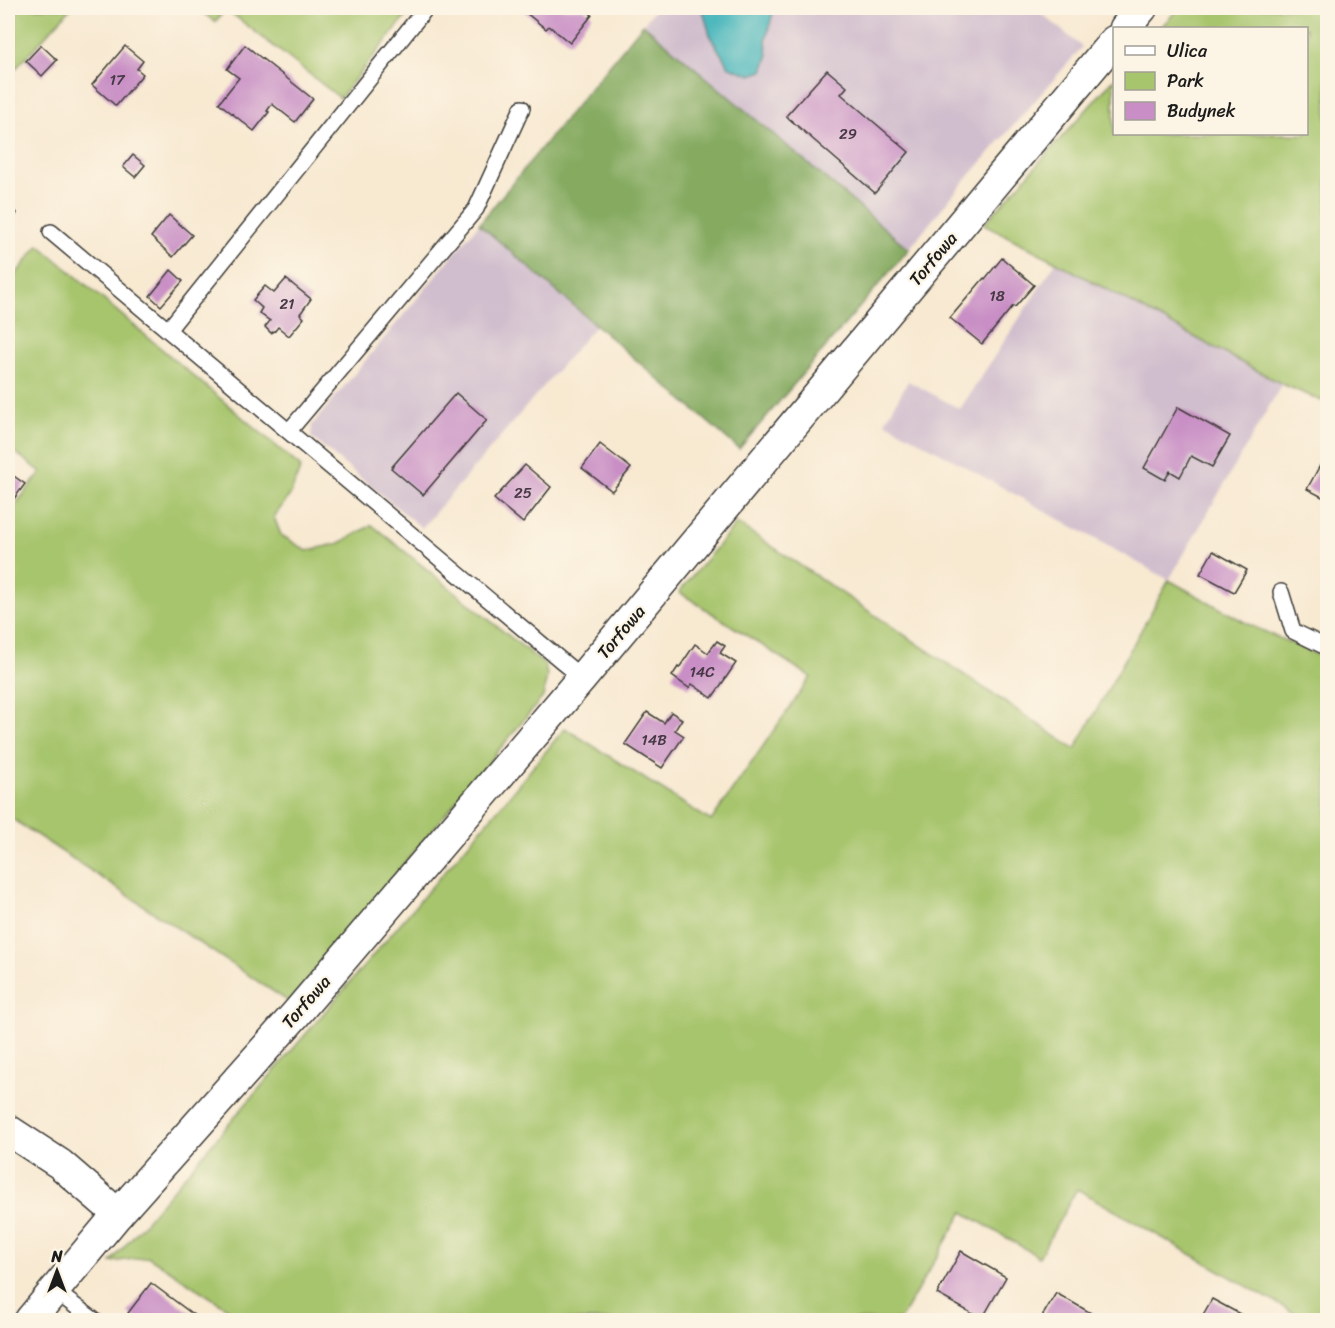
<svg xmlns="http://www.w3.org/2000/svg" width="1335" height="1328" viewBox="0 0 1335 1328" font-family="Sriracha,sans-serif">
<style>
.industrial{fill:#d0bdcd}
.green{fill:#a7c56d;stroke:#627044;stroke-width:1.5}
.forest{fill:#85aa60;stroke:#50633e;stroke-width:1.5}
.water{fill:#45b5bb;stroke:#30686c;stroke-width:1.5}
.building{fill:#c88ec5}
.lines{fill:none;stroke-linecap:round;stroke-linejoin:round}
.service-casing{stroke:#3d3b37;stroke-width:18}
.minor-casing{stroke:#3d3b37;stroke-width:33}
.service{stroke:#fff;stroke-width:15}
.minor{stroke:#fff;stroke-width:30}
.labels{text-anchor:middle;dominant-baseline:central;stroke-width:4.5;stroke-linejoin:round;paint-order:stroke}
.number-label{font-size:15px;fill:#473846}
.street-label{font-size:18px;fill:#1c1c1c;stroke:#fcf5e5}
</style>
<rect width="100%" height="100%" fill="#fcf5e5"/>
<filter id="ink" filterUnits="userSpaceOnUse"><feTurbulence type="fractalNoise" baseFrequency=".0167" numOctaves="2"/><feDisplacementMap in="SourceGraphic" scale="12" xChannelSelector="R" yChannelSelector="G"/><feConvolveMatrix kernelMatrix="1 2 1 2 8 2 1 2 1" color-interpolation-filters="sRGB"/></filter>
<filter id="wash" filterUnits="userSpaceOnUse"><feTurbulence type="fractalNoise" baseFrequency=".008" numOctaves="4" result="noise"/><feDisplacementMap in="SourceGraphic" scale="24" xChannelSelector="R" yChannelSelector="G"/><feGaussianBlur stdDeviation="1.35" result="paint"/><feColorMatrix in="noise" values="0 0 0 0 0 0 0 0 0 0 0 0 0 0 0 0 0 1.4 0 .05"/><feComposite in="paint" operator="in"/></filter>
<g filter="url(#wash)">
<rect width="100%" height="100%" fill="#f8e9d1"/>
<!-- industrial -->
<g class="industrial">
<path d="M656,8H1035L1082,47L951,197L909,249L643,24Z"/>
<path d="M479,224L596,325L422,528L311,437L312,425Z"/>
<path d="M1056,262L1282,384L1169,580L885,422L908,381L960,409Z"/>
</g>
<!-- green -->
<g class="green">
<path d="M8,8H71L8,77Z"/>
<path d="M197,8H396L406,16L340,98L226,9L215,22Z"/>
<path d="M1179,8H1327V403L1282,384L1250,367L1056,262L984,224L1114,79V134H1306V28H1160Z"/>
<path d="M39,245L301,467L290,495L274,517L281,535L307,551L340,543L372,525L545,665L547,675L543,697L289,1002L8,816V514L41,472L8,447V284Z"/>
<path d="M737,523L1075,749L1169,580L1250,625L1327,659V1320H1306L1077,1189L1039,1257L963,1212L900,1320H245L149,1257L111,1262L510,795L565,728L711,821L811,677L679,592Z"/>
</g>
<!-- forest -->
<path class="forest" d="M643,24L909,249L739,449L479,224Z"/>
<!-- water -->
<path class="water" d="M702,8H774L766,40L768,57L763,71L751,75L729,67L711,38Z"/>
<g id="blocks">
<!-- building -->
<g class="building">
<path d="M520,8H584L592,15L570,43L549,26L546,29Z"/>
<path d="M41,45L57,60L42,76L26,61Z"/>
<path d="M245,45L313,99L295,122L272,104L267,111L269,112L254,131L219,103L239,78L227,69Z"/>
<path d="M125,46L143,61L137,69L143,74L116,106L92,85Z"/>
<path d="M827,70L847,87L841,94L909,152L875,193L786,116Z"/>
<path d="M8,107L14,113L8,121Z"/>
<path d="M133,155L145,165L135,177L123,167Z"/>
<path d="M8,205L17,213L8,225Z"/>
<path d="M169,215L192,235L173,257L151,237Z"/>
<path d="M1002,258L1034,285L1015,307L1013,306L982,344L950,318L984,278L985,279Z"/>
<path d="M171,270L183,281L161,306L150,296Z"/>
<path d="M286,279L311,299L300,314L304,318L289,336L278,327L275,331L271,333L265,327L270,321L259,313L262,308L253,300L265,286L274,293Z"/>
<path d="M456,393L487,420L423,495L391,468Z"/>
<path d="M1178,407L1230,436L1212,467L1191,456L1180,477L1170,471L1165,480L1144,468Z"/>
<path d="M600,444L631,468L612,491L582,468Z"/>
<path d="M1328,451V500L1307,489Z"/>
<path d="M525,465L551,487L523,523L494,499Z"/>
<path d="M8,472L25,484L10,504L8,502Z"/>
<path d="M1213,551L1247,570L1234,592L1200,574Z"/>
<path d="M717,641L725,646L720,653L736,663L712,698L692,684L689,688L672,676L678,667L679,668L695,644L708,653Z"/>
<path d="M647,712L664,723L671,712L682,719L675,730L684,736L662,768L625,744Z"/>
<path d="M961,1251L1006,1277L982,1319L937,1294Z"/>
<path d="M151,1283L195,1316L192,1320H137L128,1313Z"/>
<path d="M1056,1293L1103,1320H1040Z"/>
<path d="M1212,1299L1251,1320H1200Z"/>
</g>
</g>
</g>
<g filter="url(#ink)">
<use href="#blocks" fill-opacity="0" stroke="#3d3b37" stroke-width="1.5"/>
<g class="lines">
<!-- service casing -->
<g class="service-casing">
<g id="service">
<path d="M51,232L582,678"/>
<path d="M168,330L426,8"/>
<path d="M289,431L476,209L522,108"/>
<path d="M1281,592L1293,631L1328,648"/>
<path d="M55,1291L94,1320"/>
</g>
</g>
<!-- minor casing -->
<g class="minor-casing">
<g id="minor">
<path d="M1125,28L1142,8"/>
<path d="M8,1130L60,1164L118,1214"/>
<path d="M30,1320L118,1214L295,1015L582,678L1114,41"/>
</g>
</g>
<!-- service -->
<use href="#service" class="service"/>
<!-- minor -->
<use href="#minor" class="minor"/>
</g>
</g>
<g class="labels">
<!-- number labels -->
<g class="number-label">
<text x="117" y="80">17</text>
<text x="848" y="134">29</text>
<text x="997" y="296">18</text>
<text x="287" y="304">21</text>
<text x="523" y="493">25</text>
<text x="702" y="672">14C</text>
<text x="654" y="740">14B</text>
</g>
<!-- street labels -->
<g class="street-label">
<text transform="translate(933 259) rotate(-50)">Torfowa</text>
<text transform="translate(621 632) rotate(-50)">Torfowa</text>
<text transform="translate(306 1002) rotate(-49)">Torfowa</text>
</g>
</g>
<!-- margin -->
<rect width="1335" height="1328" fill="none" stroke="#fcf5e5" stroke-width="30"/>
<!-- legend -->
<rect x="1113" y="27" width="195" height="108" fill="#fcf5e5" stroke="#a29e95" stroke-width="1.5"/>
<rect x="1125" y="46" width="30" height="9" fill="#ffffff" stroke="#a29e95" stroke-width="1.5"/>
<text x="1167" y="57" font-size="18" fill="#1c1c1c">Ulica</text>
<rect x="1125" y="72" width="30" height="18" fill="#a7c56d" stroke="#a29e95" stroke-width="1.5"/>
<text x="1167" y="87" font-size="18" fill="#1c1c1c">Park</text>
<rect x="1125" y="102" width="30" height="18" fill="#c88ec5" stroke="#a29e95" stroke-width="1.5"/>
<text x="1167" y="117" font-size="18" fill="#1c1c1c">Budynek</text>
<!-- north arrow -->
<g transform="translate(57 1271)" stroke="#fcf5e5" stroke-width="4.5" paint-order="stroke">
<path d="M0-4.5L10 22L0 15L-10 22Z" fill="#1c1c1c"/>
<text y="-9" font-size="16" font-weight="bold" text-anchor="middle" fill="#1c1c1c">N</text>
</g>
</svg>
